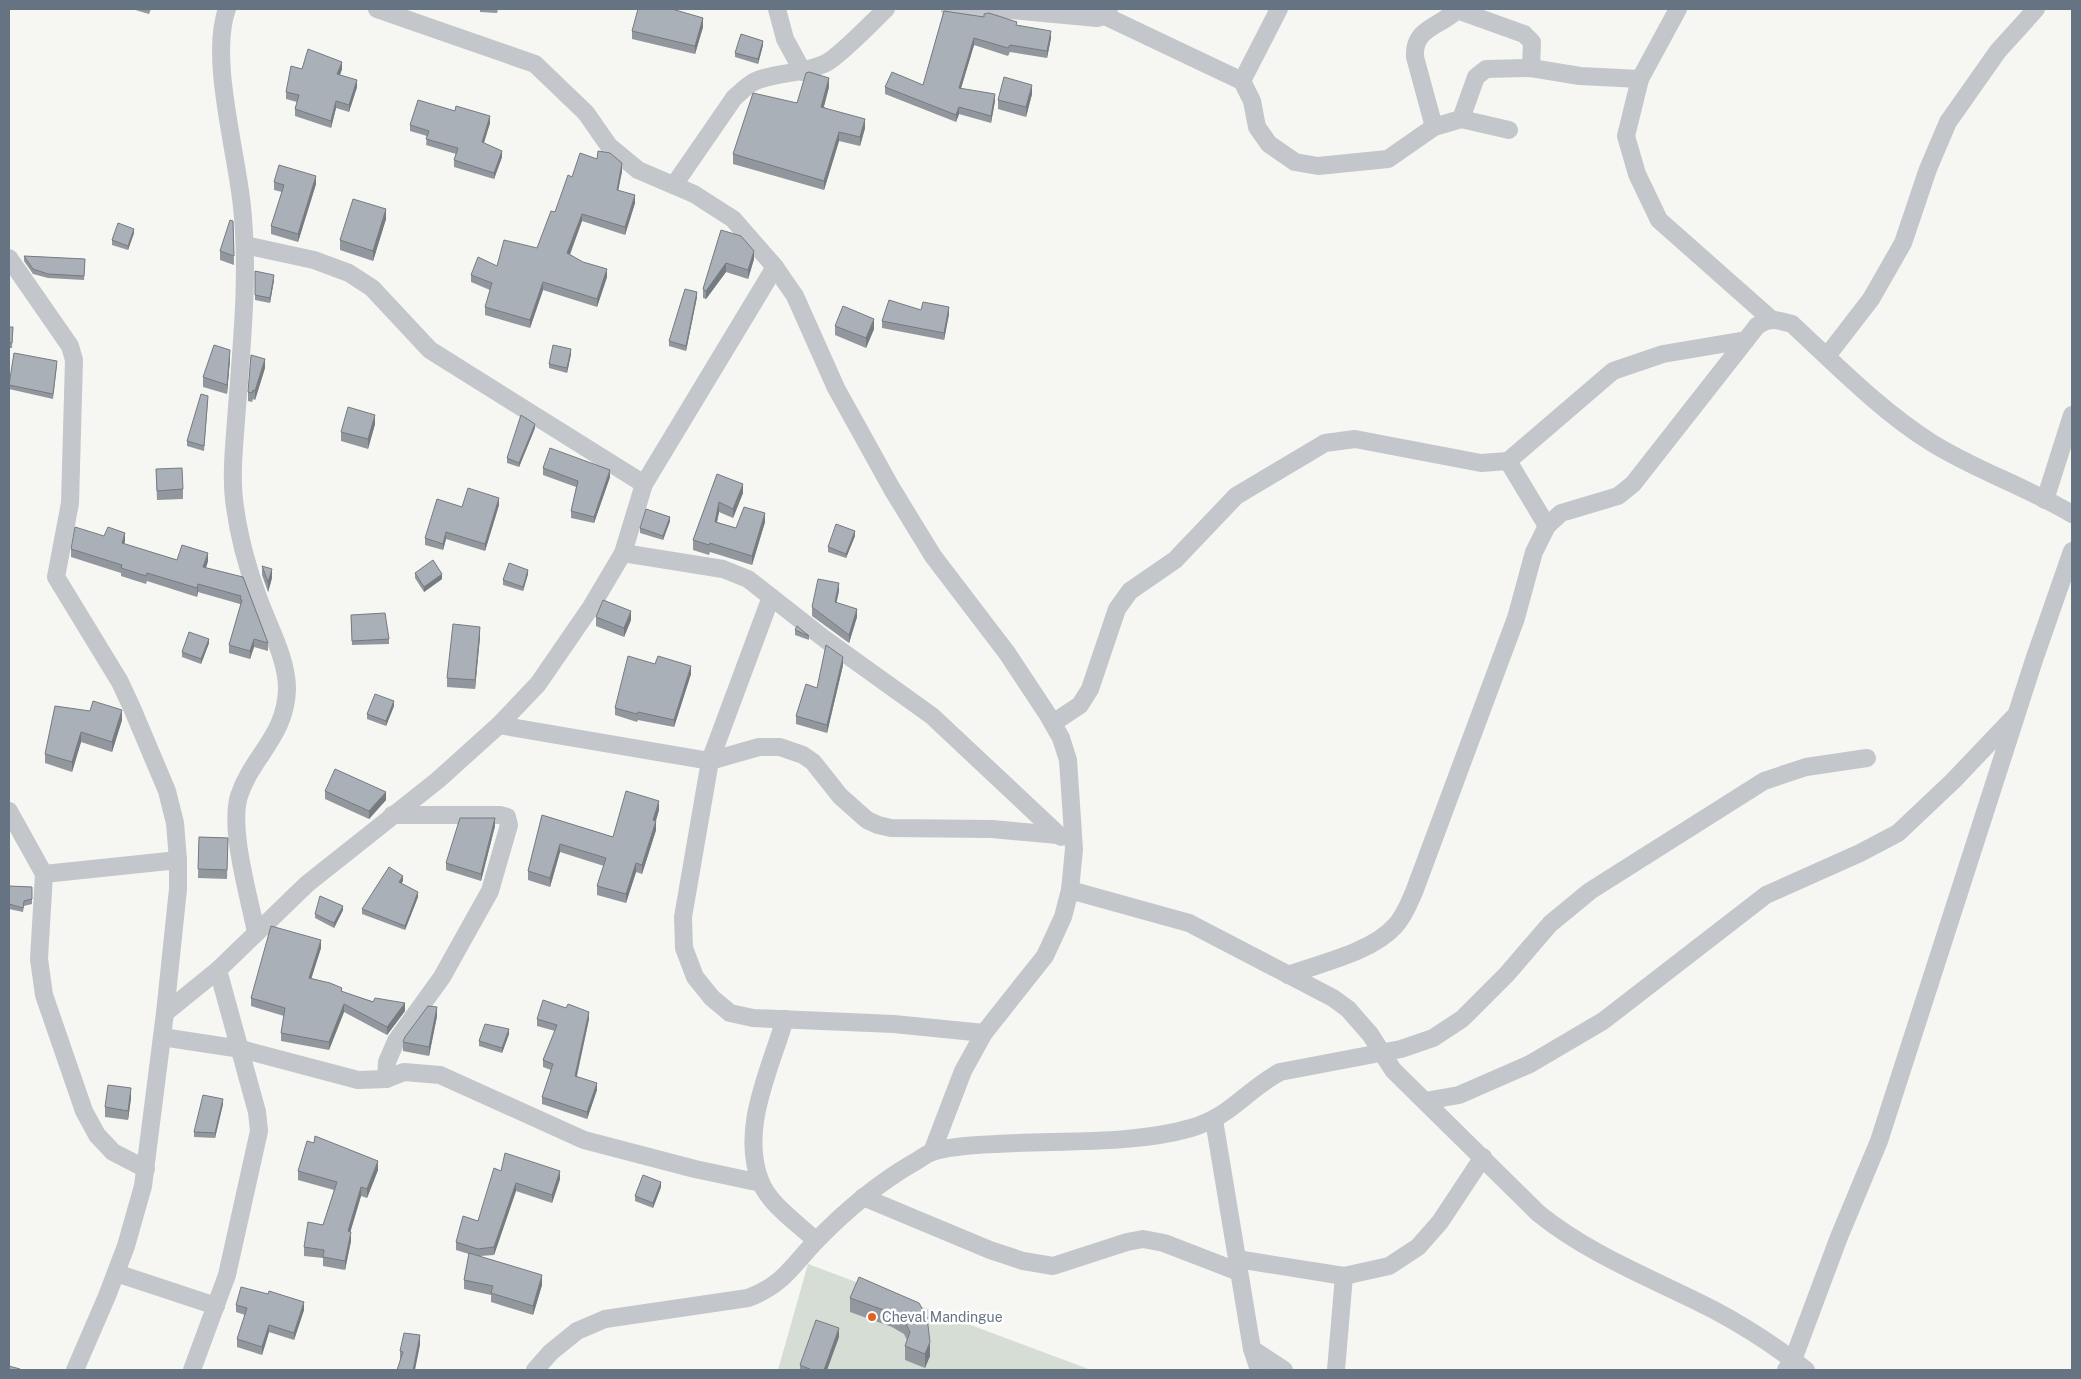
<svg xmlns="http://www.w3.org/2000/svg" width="2081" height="1379" viewBox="0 0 2081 1379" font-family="'Public Sans',sans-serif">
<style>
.green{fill:#d6ddd4}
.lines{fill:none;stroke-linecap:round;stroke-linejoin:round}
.minor{stroke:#c3c6ca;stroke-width:18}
.wall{fill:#91979d}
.shaded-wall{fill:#767b80}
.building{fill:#a9b0b7;stroke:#767b80}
.poi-dot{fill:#e26127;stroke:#fff;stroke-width:2}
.labels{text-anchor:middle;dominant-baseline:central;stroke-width:5;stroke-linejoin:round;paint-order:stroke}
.poi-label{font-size:14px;fill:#657383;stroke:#fff;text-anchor:start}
</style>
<rect width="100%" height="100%" fill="#f6f6f2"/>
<!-- green -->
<path class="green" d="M808,1264L1091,1370H778Z"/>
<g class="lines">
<!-- minor -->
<g class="minor">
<path d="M227,9C209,58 237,153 242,207C249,273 242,341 237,407C235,439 230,475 235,507C239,537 247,566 257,594C267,624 287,657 287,689C286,736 252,756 239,796C229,830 249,896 256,932"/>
<path d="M377,9L535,64L586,113L609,146L638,170L694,194L733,219L775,267L795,296L836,388L892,489L933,556L1007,653L1048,715L1061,738L1068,760L1074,849L1070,890L1189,923L1333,998L1348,1009L1370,1034L1393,1070L1538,1213C1591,1256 1654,1279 1714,1310C1746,1327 1778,1348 1806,1370"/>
<path d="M777,9L785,39L803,72"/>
<path d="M950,9L967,12L1000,9L1097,18L1105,16L1109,9"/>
<path d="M1678,9L1640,79L1626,136L1637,174L1659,220L1772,320"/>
<path d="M1457,10L1524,34L1532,42L1531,68"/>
<path d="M1105,16L1242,81L1252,101L1257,127L1269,144L1295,162L1318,166L1388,159L1434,127L1461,119L1509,130"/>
<path d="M1242,81L1279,9"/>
<path d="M1461,119L1476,77L1486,69L1531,68L1580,76L1640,79"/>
<path d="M1434,127L1415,57C1413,27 1441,27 1458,9"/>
<path d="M674,185L734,98C740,93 745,87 752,83C770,72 802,75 826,63C841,55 872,22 886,9"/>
<path d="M245,245L314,260L349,273L372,288L430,350L644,484"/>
<path d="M9,258L70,346L74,360L70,503L56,577L120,682L132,708L167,791L175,823L178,860V889L165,1013L143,1186L126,1246L107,1296L75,1370"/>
<path d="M1827,356L1871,299L1903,243L1928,169L1948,122L1998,51L2036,9"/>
<path d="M1508,461L1547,526"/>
<path d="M2045,500L2072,415"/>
<path d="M623,553L723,569L748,579L826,640L932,716L1061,837"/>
<path d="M771,597L710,761L683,917L684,948L695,977L712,998L730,1013L753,1018L894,1024L984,1033"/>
<path d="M1053,723L1080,705L1090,689L1117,609L1130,591L1175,560L1236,496L1325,443L1355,439L1481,463L1508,461L1613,371L1663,354L1746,340"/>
<path d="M499,725L710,761L759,747H780L803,755L813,762L840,796L867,820L878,825L891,828L992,829L1058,835"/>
<path d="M9,811L44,874L39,959L44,995L84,1111L97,1135L113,1152L146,1169"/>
<path d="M44,874L178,860"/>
<path d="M1288,975C1321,963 1372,952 1395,926C1404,917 1409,903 1414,892L1516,618L1534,552L1547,526L1561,513L1618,496L1633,484L1757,326C1770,317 1778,320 1792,324C1836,365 1881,411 1932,443C1977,471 2027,487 2072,514"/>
<path d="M165,1013L218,970L307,884L438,780L499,725L538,684L591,607L623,553L644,484L775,267"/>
<path d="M785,1019C770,1070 739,1130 761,1183C771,1206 799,1224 816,1241"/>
<path d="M162,1037L241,1049L358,1080L386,1079L404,1072L440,1075L584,1140L695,1169L761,1183"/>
<path d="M386,1079L387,1062L396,1041L442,977L490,891L509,825L507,817L500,815H392"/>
<path d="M1425,1101L1459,1095L1530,1064L1603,1021L1766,895L1860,853L1898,833L1953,781L2013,718"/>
<path d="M1214,1120L1252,1349L1259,1370"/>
<path d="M932,1152L963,1071L984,1033L1045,956L1063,917L1070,890"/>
<path d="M863,1197L990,1250L1023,1261L1053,1266L1127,1242L1143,1239L1164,1243L1239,1272"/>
<path d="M1237,1259L1344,1276L1389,1266L1418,1247L1440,1222L1483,1157"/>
<path d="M116,1273L216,1306"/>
<path d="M1252,1349L1284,1370"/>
<path d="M192,1370L227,1275L259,1131L257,1112L218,970"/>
<path d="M535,1370L551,1352L577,1331L605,1319L748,1298C783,1285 791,1267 816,1241C845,1211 877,1184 913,1163C919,1160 926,1154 932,1152C951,1146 976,1145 996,1144C1058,1140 1132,1145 1191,1128C1232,1116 1246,1090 1280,1072L1401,1049L1433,1038L1462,1019L1507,974L1550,924L1590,891L1764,781L1806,767L1867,758"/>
<path d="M1336,1370L1344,1276"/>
<path d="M1786,1370L1793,1360L1839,1237L1879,1141L2034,660L2072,551"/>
</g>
</g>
<!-- wall -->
<g class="wall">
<path d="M132,9H151L149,14Z"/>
<path d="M480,9H498L497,13L480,12Z"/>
<path d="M944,11L1017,25L1051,38L1047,58L1010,52L1008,56L974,45L961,88L995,101L991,123L959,114L956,122L885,94V87L923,85Z"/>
<path d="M703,27L695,54L632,39V31Z"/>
<path d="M763,45L758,64L735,57V53Z"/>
<path d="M302,69H342L340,75L357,87L349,112L336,108L331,128L295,116V109L297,102L286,99V92Z"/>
<path d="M829,87L824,107L865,128L860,146L839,141L824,190L733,164V154L797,103Z"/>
<path d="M1032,94L1026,117L998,109V100Z"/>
<path d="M490,123L484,143L502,157L494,179L454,167V160L456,154L426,145L427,136L410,131V125Z"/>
<path d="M622,171L618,190L635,203L625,235L582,221L570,255L607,277L597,307L543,290L530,328L485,315V307L490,290L471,282V275L497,266L537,248L572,177Z"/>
<path d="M274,182L316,184L298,242L271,234V226L282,192L274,190Z"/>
<path d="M386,219L373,261L340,250V240Z"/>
<path d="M233,221L234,265L220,260V251Z"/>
<path d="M721,230L754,259L748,279L726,272L706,299L703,298V289Z"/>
<path d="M134,233L128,250L112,245V240Z"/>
<path d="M24,256L85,259L84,280L48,278L33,274L24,261Z"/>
<path d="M255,271L274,280L270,303L255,300Z"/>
<path d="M697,297L686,351L669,346V341Z"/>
<path d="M921,310L949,314L944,340L882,328V321Z"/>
<path d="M835,326L874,329L866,348L835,335Z"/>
<path d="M9,327H13L12,348H9Z"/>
<path d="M571,354L567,373L549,368V364Z"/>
<path d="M230,359L227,394L203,387V377Z"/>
<path d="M57,365L53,399L9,389V382Z"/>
<path d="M265,368L255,400L253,399L252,402L248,401V392Z"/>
<path d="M208,400L204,451L187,446V441Z"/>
<path d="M375,424L368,449L341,441V432Z"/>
<path d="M535,428L519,467L507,463V458Z"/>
<path d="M543,468L610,477L594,523L571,518V511L576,487L543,475Z"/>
<path d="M156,469L183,489V499L157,500Z"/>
<path d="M717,474L743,493L733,518L719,512L717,522L736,528L765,522L752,565L710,552L709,555L693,550V540Z"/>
<path d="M499,505L485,551L446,539L443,550L425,545V538L462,507Z"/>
<path d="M670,521L663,540L640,533V528Z"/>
<path d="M104,536L125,541L124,544L177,560L208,561L206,568L243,577L268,643V651L254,647L250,659L229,653V645L240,608V604L198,592L197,597L147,581L146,584L121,576V573L71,557V549Z"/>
<path d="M855,536L846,558L828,552V547Z"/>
<path d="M262,566L272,578L268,592L262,575Z"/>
<path d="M415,573L442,579L424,592L415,578Z"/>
<path d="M528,574L523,591L503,585V580Z"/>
<path d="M839,591L836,602L857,617L849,643L812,616V607Z"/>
<path d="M351,615L389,639V644L352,645Z"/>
<path d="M596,617L631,620L624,637L596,626Z"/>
<path d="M795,630L809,636V640L795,635Z"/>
<path d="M480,637L475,689L447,687V678Z"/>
<path d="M209,643L201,664L182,657V652Z"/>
<path d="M843,665L827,733L796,724V716L817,688Z"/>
<path d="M691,674L674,727L638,720L637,722L615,715V708Z"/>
<path d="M55,706L122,720L112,752L81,742L72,772L45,763V754Z"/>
<path d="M394,706L386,726L367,719V714Z"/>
<path d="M325,791L386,800L369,819L325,799Z"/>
<path d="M659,810L656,821V830L642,874L636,872L626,903L597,895V886L604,866L560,852L550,887L528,880V871L542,815L613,837Z"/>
<path d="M495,826L481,881L446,870V863Z"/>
<path d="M199,837L228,838L227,879L198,878Z"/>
<path d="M403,881L401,884L418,897L405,930L362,914V909Z"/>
<path d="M9,886L32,887V904L24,906L23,912L9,909Z"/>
<path d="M343,910L334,928L315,918V914Z"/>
<path d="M321,948L311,978L342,992L405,1011L387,1035L344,1012L329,1050L281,1041V1033L284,1016L251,1006V998Z"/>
<path d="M437,1016L429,1056L403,1051V1042Z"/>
<path d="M537,1019H589L577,1076L597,1090L587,1119L542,1104V1097L551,1070L543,1067V1060L555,1031L537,1026Z"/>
<path d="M509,1034L502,1053L479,1046V1041Z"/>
<path d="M131,1098L128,1120L105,1117V1107Z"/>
<path d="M223,1104L215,1138L194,1137V1132Z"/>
<path d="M378,1170L367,1198L361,1196L350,1232L351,1241L345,1270L323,1266V1258L304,1256V1247L323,1225L334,1190L298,1180V1171Z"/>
<path d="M501,1171L560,1179L552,1203L516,1191L494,1255L480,1256L542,1285L533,1315L491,1302V1295L464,1289V1280L469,1254L456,1250V1242L478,1221Z"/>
<path d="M661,1187L653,1208L635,1201V1196Z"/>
<path d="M850,1298L919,1303L930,1356L925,1368L905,1360V1346L907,1340L904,1334L892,1327L850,1312Z"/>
<path d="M236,1305L304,1310L294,1340L269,1332L262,1355L237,1347V1339L245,1315L236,1312Z"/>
<path d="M839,1337L827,1370H800V1365Z"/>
<path d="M420,1345L400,1362V1351Z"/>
</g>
<!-- shaded-wall -->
<g class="shaded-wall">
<path d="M703,18V27L695,54V46Z"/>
<path d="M1051,31V38L1047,58V51Z"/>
<path d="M974,38V45L959,95V88Z"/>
<path d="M763,41V45L758,64V59Z"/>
<path d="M342,62V69L337,82V74Z"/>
<path d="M829,78V87L821,116V107Z"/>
<path d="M357,80V87L349,112V105Z"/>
<path d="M1032,85V94L1026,117V107Z"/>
<path d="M995,94V101L991,123V116Z"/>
<path d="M336,101V108L331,128V121Z"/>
<path d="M959,107V114L956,122V115Z"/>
<path d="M490,116V123L482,148V142Z"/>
<path d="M865,119V128L860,146V137Z"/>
<path d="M839,132V141L824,190V181Z"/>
<path d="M502,151V157L494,179V173Z"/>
<path d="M622,163V171L617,197V190Z"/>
<path d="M316,176V184L298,242V234Z"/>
<path d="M635,195V203L625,235V227Z"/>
<path d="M386,209V219L373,261V251Z"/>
<path d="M582,214V221L567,261V253Z"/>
<path d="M134,229V233L128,250V246Z"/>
<path d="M754,251V259L748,279V270Z"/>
<path d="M726,263V272L706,299V291Z"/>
<path d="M607,269V277L597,307V299Z"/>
<path d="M274,275V280L270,303V298Z"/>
<path d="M543,282V290L530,328V320Z"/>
<path d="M697,292V297L686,351V346Z"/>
<path d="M949,307V314L944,340V333Z"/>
<path d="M874,319V329L866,348V338Z"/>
<path d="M571,349V354L567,373V368Z"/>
<path d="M230,350V359L227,394V385Z"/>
<path d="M265,359V368L255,400V391Z"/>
<path d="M375,415V424L368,449V439Z"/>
<path d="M535,424V428L519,467V463Z"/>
<path d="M610,470V477L594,523V517Z"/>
<path d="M743,484V493L733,518V509Z"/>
<path d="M499,498V505L485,551V544Z"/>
<path d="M719,502V512L715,531V522Z"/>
<path d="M765,513V522L752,565V556Z"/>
<path d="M670,517V521L663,540V536Z"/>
<path d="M855,531V536L846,558V554Z"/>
<path d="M446,532V539L443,550V544Z"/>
<path d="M125,533V541L122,551V543Z"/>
<path d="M208,553V561L203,576V567Z"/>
<path d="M272,569V578L268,592V582Z"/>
<path d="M528,570V574L523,591V587Z"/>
<path d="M442,574V579L424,592V587Z"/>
<path d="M839,583V591L835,610V602Z"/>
<path d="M198,584V592L197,597V588Z"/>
<path d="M857,609V617L849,643V635Z"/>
<path d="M631,611V620L624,637V628Z"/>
<path d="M480,627V637L475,689V680Z"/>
<path d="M209,639V643L201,664V659Z"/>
<path d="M254,639V647L250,659V651Z"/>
<path d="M843,657V665L827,733V725Z"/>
<path d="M691,666V674L674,727V720Z"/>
<path d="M394,701V706L386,726V721Z"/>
<path d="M122,710V720L112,752V742Z"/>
<path d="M81,732V742L72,772V762Z"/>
<path d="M386,792V800L369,819V811Z"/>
<path d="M659,801V810L653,829V820Z"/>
<path d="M495,818V826L481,881V874Z"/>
<path d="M656,821V830L642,874V865Z"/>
<path d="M560,844V852L550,887V878Z"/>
<path d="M636,863V872L626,903V894Z"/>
<path d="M403,876V881L399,887V882Z"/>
<path d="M418,892V897L405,930V926Z"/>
<path d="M343,906V910L334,928V923Z"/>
<path d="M321,940V948L309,986V978Z"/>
<path d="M405,1003V1011L387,1035V1027Z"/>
<path d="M344,1004V1012L329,1050V1042Z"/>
<path d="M437,1007V1016L429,1056V1047Z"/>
<path d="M589,1012V1019L575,1083V1076Z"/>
<path d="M509,1029V1034L502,1053V1048Z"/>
<path d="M597,1083V1090L587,1119V1112Z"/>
<path d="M131,1088V1098L128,1120V1111Z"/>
<path d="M223,1099V1104L215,1138V1133Z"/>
<path d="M378,1161V1170L367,1198V1189Z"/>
<path d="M560,1171V1179L552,1203V1195Z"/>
<path d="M661,1182V1187L653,1208V1203Z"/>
<path d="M516,1183V1191L494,1255V1247Z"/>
<path d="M361,1187V1196L348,1240V1231Z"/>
<path d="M351,1232V1241L345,1270V1261Z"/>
<path d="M542,1275V1285L533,1315V1306Z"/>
<path d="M304,1302V1310L294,1340V1333Z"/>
<path d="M269,1325V1332L262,1355V1347Z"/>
<path d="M839,1328V1337L827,1370H824Z"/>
<path d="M420,1335V1345L415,1370H413Z"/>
<path d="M930,1342V1356L925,1368V1354Z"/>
</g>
<!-- building -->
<g class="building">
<path d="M638,9H672L703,18L695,46L632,31Z"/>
<path d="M944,11L984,17V14L989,13L1017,22L1016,25L1051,31L1047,51L1010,45L1008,48L974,38L959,88L995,94L991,116L959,107L956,115L885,87L892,72L923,85Z"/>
<path d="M741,34L763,41L758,59L735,53Z"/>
<path d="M308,49L342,62L337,74L357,80L349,105L336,101L331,121L295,109L299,95L286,92L291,66L302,69Z"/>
<path d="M809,72L829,78L821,107L865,119L860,137L839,132L824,181L733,154L753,93L797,103L806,73Z"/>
<path d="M1004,77L1032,85L1026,107L998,100Z"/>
<path d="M418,100L455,111L456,106L490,116L482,142L502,151L494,173L454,160L458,148L426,139L429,131L410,125Z"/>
<path d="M598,151L610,153L622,163L617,190L635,195L625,227L582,214L567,253L583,262L607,269L597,299L543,282L530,320L485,307L492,283L471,275L478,257L497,266L504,240L537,248L551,211L555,212L568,175L572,177L580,153L597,159Z"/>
<path d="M279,165L316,176L298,234L271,226L284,185L274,182Z"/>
<path d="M353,199L386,209L373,251L340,240Z"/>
<path d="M230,220L233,221L234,256L220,251Z"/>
<path d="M118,223L134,229L128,246L112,240Z"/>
<path d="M721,230L741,236L754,251L748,270L726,263L706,291L703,289Z"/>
<path d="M24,256L85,259L84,276L48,274L33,269Z"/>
<path d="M255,271L274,275L270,298L255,295Z"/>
<path d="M685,289L697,292L686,346L669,341Z"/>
<path d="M889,300L921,310L923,302L949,307L944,333L882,321Z"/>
<path d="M843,306L874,319L866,338L835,326Z"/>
<path d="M9,327H13L12,343H9Z"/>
<path d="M214,345L230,350L227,385L203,377Z"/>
<path d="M553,345L571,349L567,368L549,364Z"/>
<path d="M14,353L57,361L53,394L9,385Z"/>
<path d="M251,355L265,359L255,391L253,390L252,393L248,392Z"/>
<path d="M201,394L208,396L204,446L187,441Z"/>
<path d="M348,407L375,415L368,439L341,432Z"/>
<path d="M521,415L535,424L519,463L507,458Z"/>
<path d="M550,448L610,470L594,517L571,511L578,481L543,468Z"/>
<path d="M182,468L183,489L157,491L156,469Z"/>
<path d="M717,474L743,484L733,509L719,502L715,522L736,528L744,507L765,513L752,556L710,543L709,545L693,540Z"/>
<path d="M468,488L499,498L485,544L446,532L443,544L425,538L437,499L462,507Z"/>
<path d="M646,509L670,517L663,536L640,528Z"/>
<path d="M836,524L855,531L846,554L828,547Z"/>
<path d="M75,527L104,536L108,527L125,533L122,543L177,560L182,545L208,553L203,567L243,577L268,643L254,639L250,651L229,645L242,600L240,599L241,596L198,584L197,588L147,573L146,576L121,568L122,565L71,549Z"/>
<path d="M433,560L442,574L424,587L415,573Z"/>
<path d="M509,563L528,570L523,587L503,580Z"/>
<path d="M262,566L272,569L268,582Z"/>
<path d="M818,579L839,583L835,602L857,609L849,635L812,607Z"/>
<path d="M603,600L631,611L624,628L596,617Z"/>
<path d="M385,613L389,639L352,641L351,615Z"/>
<path d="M453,624L480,627L475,680L447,678Z"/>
<path d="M797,626L809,636L795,630Z"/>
<path d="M189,632L209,639L201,659L182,652Z"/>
<path d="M826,645L843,657L827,725L796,716L806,684L817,688Z"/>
<path d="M628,656L655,664L658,656L691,666L674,720L638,712L637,714L615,708Z"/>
<path d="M375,694L394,701L386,721L367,714Z"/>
<path d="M93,701L122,710L112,742L81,732L72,762L45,754L55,706L90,711Z"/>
<path d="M335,769L386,792L369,811L325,791Z"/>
<path d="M626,791L659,801L653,820L656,821L642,865L636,863L626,894L597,886L606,858L560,844L550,878L528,871L542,815L613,837Z"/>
<path d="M460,818H495L481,874L446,863Z"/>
<path d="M199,837L228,838L227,870L198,869Z"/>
<path d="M389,867L403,876L399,882L418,892L405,926L362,909Z"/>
<path d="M9,886L32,887V899L24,901L23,908L9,904Z"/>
<path d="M320,896L343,906L334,923L315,914Z"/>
<path d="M271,926L321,940L309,978L330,983L342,988L341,991L373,1002L375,998L405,1003L387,1027L344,1004L329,1042L281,1033L285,1008L251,998Z"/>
<path d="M543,1000L566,1008L568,1004L589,1012L575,1076L597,1083L587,1112L542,1097L553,1064L543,1060L557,1025L537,1019Z"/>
<path d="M428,1006L437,1007L429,1047L403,1042L405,1037Z"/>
<path d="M485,1024L509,1029L502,1048L479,1041Z"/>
<path d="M108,1085L131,1088L128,1111L105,1107Z"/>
<path d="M203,1095L223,1099L215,1133L194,1132Z"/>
<path d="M315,1136L378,1161L367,1189L361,1187L348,1231L351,1232L345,1261L323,1257L324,1250L304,1247L308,1222L323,1225L337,1182L298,1171L307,1141L314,1143Z"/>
<path d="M505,1153L560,1171L552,1195L516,1183L494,1247L478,1249L456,1242L463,1216L478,1221L494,1168L501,1171Z"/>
<path d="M643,1175L661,1182L653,1203L635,1196Z"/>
<path d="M469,1253L542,1275L533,1306L491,1293L493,1286L464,1280Z"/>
<path d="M859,1277L919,1303L927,1317L930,1342L925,1354L905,1346L910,1332L904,1320L892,1313L850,1298Z"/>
<path d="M241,1287L268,1294L269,1291L304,1302L294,1333L269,1325L262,1347L237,1339L247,1308L236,1305Z"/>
<path d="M816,1320L839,1328L824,1370H812L800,1365Z"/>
<path d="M404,1333L420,1335L413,1370H397L403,1352L400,1351Z"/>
<path d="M9,1366L20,1369V1370H9Z"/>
</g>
<!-- markers -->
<circle class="poi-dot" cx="872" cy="1317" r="5"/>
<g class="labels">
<!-- poi labels -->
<g class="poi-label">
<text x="882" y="1317">Cheval Mandingue</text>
</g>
</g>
<!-- border -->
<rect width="2081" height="1379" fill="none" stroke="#657383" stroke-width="20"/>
</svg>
